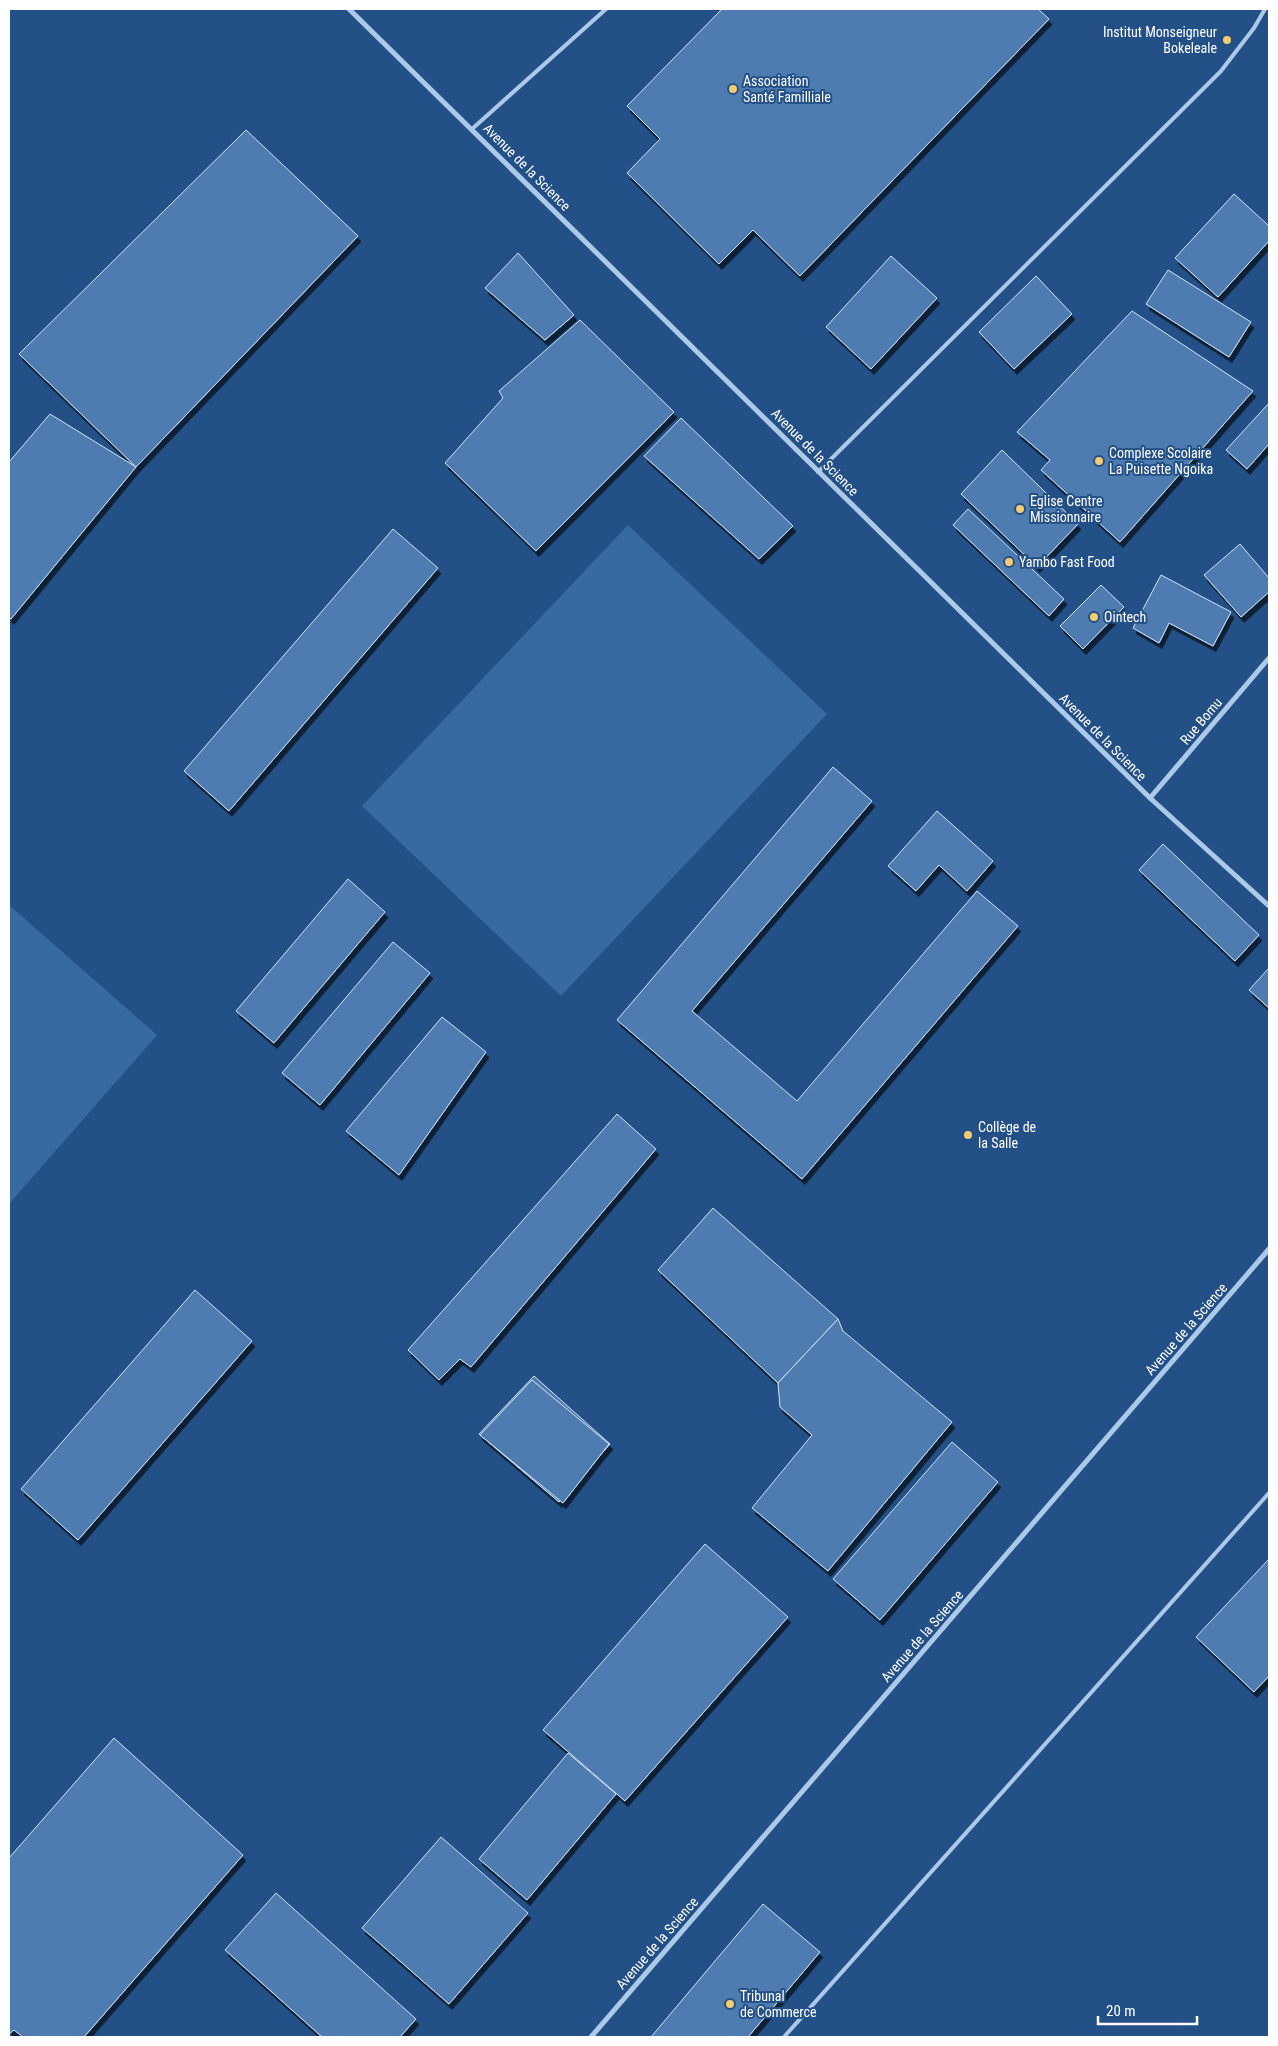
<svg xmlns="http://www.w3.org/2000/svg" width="1278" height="2046" viewBox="0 0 1278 2046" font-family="'Roboto Condensed',sans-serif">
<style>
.green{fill:#376aa3}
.building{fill:#507cb0;stroke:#d1e3f7;filter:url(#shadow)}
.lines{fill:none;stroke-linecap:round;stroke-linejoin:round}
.lane{stroke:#adc9e9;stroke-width:4}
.street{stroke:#adc9e9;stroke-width:5}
.poi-dot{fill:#f4cc70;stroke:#235086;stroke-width:2}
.labels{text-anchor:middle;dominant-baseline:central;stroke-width:4;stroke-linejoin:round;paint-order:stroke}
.poi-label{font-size:14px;fill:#fff;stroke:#235086;text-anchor:start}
.street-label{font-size:14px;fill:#fff;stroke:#235086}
</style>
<defs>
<filter id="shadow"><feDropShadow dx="3" dy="5.5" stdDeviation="0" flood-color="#0009"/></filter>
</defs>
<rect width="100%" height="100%" fill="#235086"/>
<!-- green -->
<g class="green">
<path d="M628,525L827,714L561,996L362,806Z"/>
<path d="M9,905L157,1035L9,1204Z"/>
</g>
<!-- building -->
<g class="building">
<path d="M722,9H1038L1049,19L800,276L753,230L719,264L627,173L660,139L627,106Z"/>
<path d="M246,130L358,236L136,467L19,354Z"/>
<path d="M1234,194L1269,226V241L1218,297L1175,258Z"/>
<path d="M518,253L574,315L545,340L485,288Z"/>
<path d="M891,256L937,298L871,369L826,327Z"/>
<path d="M1168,270L1251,322L1229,357L1146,304Z"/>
<path d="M1036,276L1072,314L1014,369L979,332Z"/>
<path d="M1132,311L1253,391L1120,542L1041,470L1050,460L1017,432Z"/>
<path d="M580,320L674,412L536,551L445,463L503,398L499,391Z"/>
<path d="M1269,403V444L1247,469L1226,450Z"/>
<path d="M50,414L136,467L11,619L9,617V462Z"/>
<path d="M681,418L793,526L759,559L644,456Z"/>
<path d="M1002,450L1078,524L1037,567L961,494Z"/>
<path d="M968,509L1064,599L1049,616L953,525Z"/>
<path d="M393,529L438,568L229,811L184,771Z"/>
<path d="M1240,544L1269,578V592L1241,617L1204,575Z"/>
<path d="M1161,575L1231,612L1213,646L1169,623L1159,643L1133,628Z"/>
<path d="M1101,585L1124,607L1083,649L1060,626Z"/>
<path d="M833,767L872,801L692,1011L797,1101L977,891L1018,926L802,1179L617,1020Z"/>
<path d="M937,811L993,861L967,891L939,865L916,891L888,866Z"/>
<path d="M1163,844L1259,935L1235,961L1139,870Z"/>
<path d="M348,879L385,912L274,1043L236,1011Z"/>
<path d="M393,942L430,973L320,1105L282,1073Z"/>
<path d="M1269,968V1008L1249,990Z"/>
<path d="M442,1017L486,1052L399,1175L346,1131Z"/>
<path d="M617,1114L656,1149L471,1367L460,1359L439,1380L408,1350Z"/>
<path d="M713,1208L838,1319L778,1383L658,1270Z"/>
<path d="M195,1290L252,1341L78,1540L21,1489Z"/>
<path d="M838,1319L843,1331L952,1422L828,1571L752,1508L812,1435L780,1407L778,1383Z"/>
<path d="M534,1376L610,1444L559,1502L479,1434Z"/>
<path d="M532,1380L609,1444L563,1503L480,1435Z"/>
<path d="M952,1442L998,1482L880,1620L833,1579Z"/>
<path d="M705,1544L788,1617L625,1801L543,1730Z"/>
<path d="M1269,1559V1676L1254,1692L1196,1637Z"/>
<path d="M114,1738L243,1855L84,2037H23L14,2030L9,2034V1858Z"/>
<path d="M568,1753L616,1794L527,1900L479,1859Z"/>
<path d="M441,1837L528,1913L449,2004L362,1928Z"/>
<path d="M276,1893L416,2019L400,2037H322L225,1950Z"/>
<path d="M763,1904L820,1952L748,2037H651Z"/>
</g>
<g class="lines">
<!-- lane -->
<g class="lane">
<path d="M472,129L606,9"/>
<path d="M818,472L1221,71L1254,28L1265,9"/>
<path d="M784,2037L1269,1493"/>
</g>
<!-- street -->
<g class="street">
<path d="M349,9L1150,798L1269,906"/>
<path d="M1150,798L1269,658"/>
<path d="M591,2037L1269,1249"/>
</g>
</g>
<!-- markers -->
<g class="poi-dot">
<circle cx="1227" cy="40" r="5"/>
<circle cx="733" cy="89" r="5"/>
<circle cx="1099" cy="461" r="5"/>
<circle cx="1020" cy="509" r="5"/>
<circle cx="1009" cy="562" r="5"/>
<circle cx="1094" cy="617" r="5"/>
<circle cx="968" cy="1135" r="5"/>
<circle cx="730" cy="2004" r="5"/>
</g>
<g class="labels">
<!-- poi labels -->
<g class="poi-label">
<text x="1217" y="32" text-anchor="end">Institut Monseigneur<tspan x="1217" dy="16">Bokeleale</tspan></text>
<text x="743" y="81">Association<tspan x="743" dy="16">Santé Familliale</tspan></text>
<text x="1109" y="453">Complexe Scolaire<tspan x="1109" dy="16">La Puisette Ngoika</tspan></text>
<text x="1030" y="501">Eglise Centre<tspan x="1030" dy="16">Missionnaire</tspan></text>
<text x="1019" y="562">Yambo Fast Food</text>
<text x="1104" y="617">Ointech</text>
<text x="978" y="1127">Collège de<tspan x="978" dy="16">la Salle</tspan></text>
<text x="740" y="1996">Tribunal<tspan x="740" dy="16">de Commerce</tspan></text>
</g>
<!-- street labels -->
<g class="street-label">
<text transform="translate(527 167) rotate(45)">Avenue de la Science</text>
<text transform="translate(815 452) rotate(45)">Avenue de la Science</text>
<text transform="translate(1201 721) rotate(-50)">Rue Bomu</text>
<text transform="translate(1103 737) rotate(45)">Avenue de la Science</text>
<text transform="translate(1186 1329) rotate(-49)">Avenue de la Science</text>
<text transform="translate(922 1636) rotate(-49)">Avenue de la Science</text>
<text transform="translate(657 1943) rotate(-49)">Avenue de la Science</text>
</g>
</g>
<!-- border -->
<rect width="1278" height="2046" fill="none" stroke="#ffffff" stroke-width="20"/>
<!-- scale -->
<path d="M1098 2016v8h99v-8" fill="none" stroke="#ffffff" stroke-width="2.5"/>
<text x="1106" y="2016" font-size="15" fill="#ffffff" stroke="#235086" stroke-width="4" paint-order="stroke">20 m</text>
</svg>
